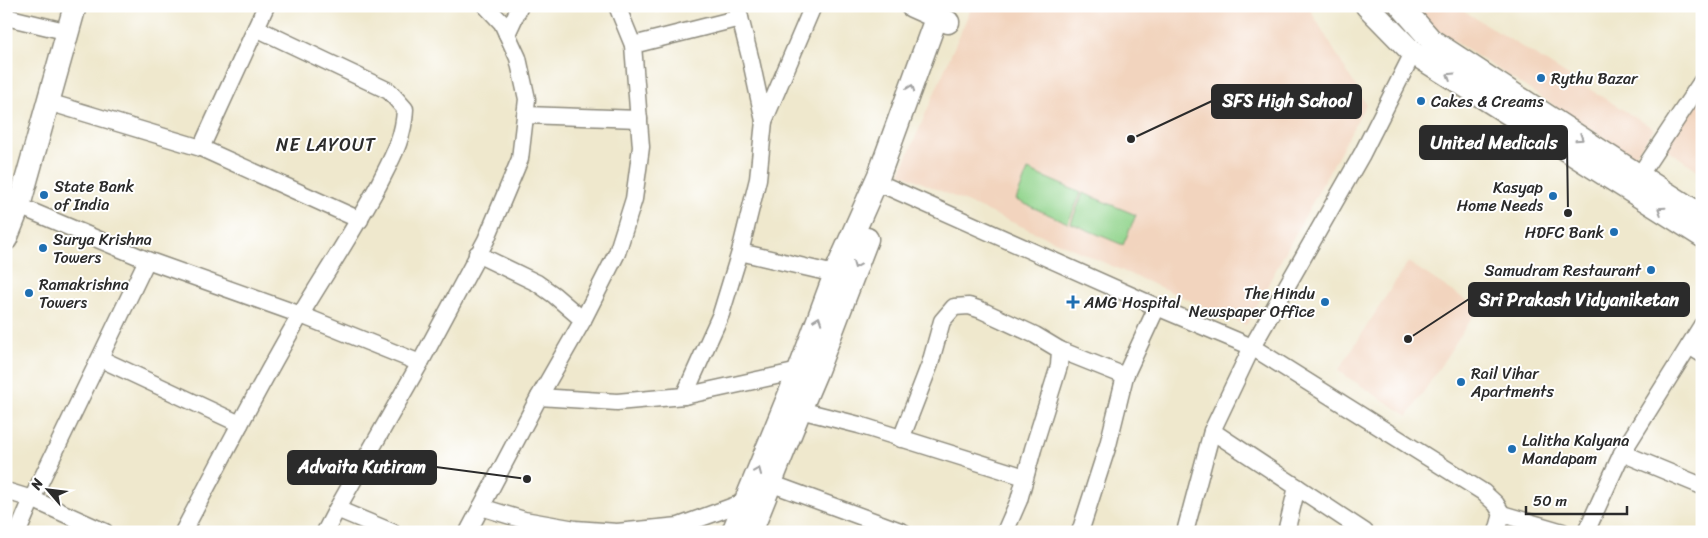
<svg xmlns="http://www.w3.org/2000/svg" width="1708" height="538" viewBox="0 0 1708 538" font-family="Sriracha,sans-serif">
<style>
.built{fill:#f2d4be}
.pitch{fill:#91d48c;stroke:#5e805c}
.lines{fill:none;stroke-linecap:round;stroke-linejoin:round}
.street-casing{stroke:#8d8a7c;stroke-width:19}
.secondary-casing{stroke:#8d8a7c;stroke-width:25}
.street{stroke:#fff;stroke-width:16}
.secondary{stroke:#fff;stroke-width:22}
.oneway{stroke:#a0a0a0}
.poi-dot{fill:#1f6fb2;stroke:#fff;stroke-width:2}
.labels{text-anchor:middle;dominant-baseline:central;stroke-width:4;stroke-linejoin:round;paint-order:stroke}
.poi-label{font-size:16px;fill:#2b2b2b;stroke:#fff;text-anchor:start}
.neighbourhood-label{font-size:18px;letter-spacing:1px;fill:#2b2b2b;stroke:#fff}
.leader{fill:none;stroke:#2b2b2b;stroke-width:2}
.callout-dot{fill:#2b2b2b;stroke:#fff;stroke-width:2}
.callout{fill:#2b2b2b;stroke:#2b2b2b;stroke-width:2}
.callout-label{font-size:18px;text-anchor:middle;font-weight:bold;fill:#fff}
</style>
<rect width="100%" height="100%" fill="#fff"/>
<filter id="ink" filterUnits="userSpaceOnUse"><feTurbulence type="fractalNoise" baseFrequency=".02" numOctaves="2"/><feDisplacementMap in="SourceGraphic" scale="10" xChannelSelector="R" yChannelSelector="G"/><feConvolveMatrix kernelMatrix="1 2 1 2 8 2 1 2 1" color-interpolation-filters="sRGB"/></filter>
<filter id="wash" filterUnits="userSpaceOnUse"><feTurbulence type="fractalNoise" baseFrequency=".0096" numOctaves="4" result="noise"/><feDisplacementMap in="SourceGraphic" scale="20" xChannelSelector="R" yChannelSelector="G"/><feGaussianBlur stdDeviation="1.12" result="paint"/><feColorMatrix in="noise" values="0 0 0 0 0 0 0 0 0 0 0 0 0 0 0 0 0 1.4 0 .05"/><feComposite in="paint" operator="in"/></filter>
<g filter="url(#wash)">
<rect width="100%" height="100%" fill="#efe8cd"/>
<!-- built -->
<g class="built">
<path d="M972,6H1308L1366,104L1246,325L900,173Z"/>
<path d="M1414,6H1456L1654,129L1634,157L1432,27Z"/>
<path d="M1702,90V173L1665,148Z"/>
<path d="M1408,262L1478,308L1408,416L1338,371Z"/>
</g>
<!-- pitch -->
<g class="pitch">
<path d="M1028,170L1081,193L1068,223L1016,200Z"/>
<path d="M1083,193L1136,215L1123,245L1071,223Z"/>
</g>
</g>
<g filter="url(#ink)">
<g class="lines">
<!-- street casing -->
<g class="street-casing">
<g id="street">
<path d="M6,17L69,32"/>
<path d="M507,34L520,6"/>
<path d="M633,45L740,18"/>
<path d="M48,102L201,148L360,220"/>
<path d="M525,115L639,119"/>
<path d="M764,121L813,6"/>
<path d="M201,148L266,6"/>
<path d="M1639,176L1702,81"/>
<path d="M875,184L888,187L1157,307L1252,347L1483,492L1496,504L1502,514"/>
<path d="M19,206L147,260L301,315L420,363"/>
<path d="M740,252L835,274"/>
<path d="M477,254L537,283L554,295L583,320"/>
<path d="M1689,346L1702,354"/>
<path d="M1060,350L1125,376"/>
<path d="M101,359L240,424"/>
<path d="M684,396L799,371"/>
<path d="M539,397L617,402L684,396L721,314L740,252L758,179L764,121L751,61L737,6"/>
<path d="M800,410L859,425L1025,477"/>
<path d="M1212,431L1297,487L1286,532"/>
<path d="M901,439L930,364L942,321L954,307L969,306L981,310L1035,335L1060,350L1059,366L1033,449L1019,500L1005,532"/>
<path d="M1622,453L1702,486"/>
<path d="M770,483L903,532"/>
<path d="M1297,487L1365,532"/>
<path d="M6,491L32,499L147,260"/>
<path d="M481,507L524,520L575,529L617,532L679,526L750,500"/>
<path d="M337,509L420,363L486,240L520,159L527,99L518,58L502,23L486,6"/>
<path d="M18,532L32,499L105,532"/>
<path d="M183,532C222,459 259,385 301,314C327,271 355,229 379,184C392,158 404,138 405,109L389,91L256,28"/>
<path d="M325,532L337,509L392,532"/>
<path d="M468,532L539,397L583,320L617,253L634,199L641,147L633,45L617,6"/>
<path d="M1080,532L1108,445L1125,376L1157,307"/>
<path d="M1185,532L1212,431L1252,347L1362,154L1413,53"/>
<path d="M1497,532L1502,514L1563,532"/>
<path d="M1586,532L1622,453L1702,325"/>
</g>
</g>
<!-- secondary casing -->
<g class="secondary-casing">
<g id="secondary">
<path d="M912,6L948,22"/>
<path d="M1367,6L1413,53L1702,236"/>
<path d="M1401,6L1431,40L1596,148L1702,216"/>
<path d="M6,239L19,206L75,6"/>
<path d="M733,532L799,371L835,274L879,175L934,24L938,6"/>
<path d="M751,532L800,410L817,370L867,239"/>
</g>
</g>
<!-- street -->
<use href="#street" class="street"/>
<!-- secondary -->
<use href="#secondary" class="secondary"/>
</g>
<!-- one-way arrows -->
<defs><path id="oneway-chevron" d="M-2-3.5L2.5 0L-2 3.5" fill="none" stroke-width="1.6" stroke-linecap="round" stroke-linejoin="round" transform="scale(1.25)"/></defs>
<g class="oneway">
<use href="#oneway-chevron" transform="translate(1450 76) rotate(-148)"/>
<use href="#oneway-chevron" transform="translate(911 88) rotate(-70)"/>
<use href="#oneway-chevron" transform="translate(1580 138) rotate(33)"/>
<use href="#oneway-chevron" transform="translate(1661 210) rotate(-147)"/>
<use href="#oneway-chevron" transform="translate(856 265) rotate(112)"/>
<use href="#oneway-chevron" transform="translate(818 320) rotate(-70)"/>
<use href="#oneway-chevron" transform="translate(758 471) rotate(-67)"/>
</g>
</g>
<!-- markers -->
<g class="poi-dot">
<circle cx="1541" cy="78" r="5"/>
<circle cx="1421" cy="101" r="5"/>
<circle cx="44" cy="195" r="5"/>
<circle cx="1553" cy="196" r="5"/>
<circle cx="1614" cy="232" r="5"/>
<circle cx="43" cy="248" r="5"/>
<circle cx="1651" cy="270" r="5"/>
<circle cx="29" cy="293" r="5"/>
<path d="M1070.5 294.5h5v5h5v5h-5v5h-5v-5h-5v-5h5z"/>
<circle cx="1325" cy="302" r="5"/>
<circle cx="1461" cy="382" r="5"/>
<circle cx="1512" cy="449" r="5"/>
</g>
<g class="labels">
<!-- poi labels -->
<g class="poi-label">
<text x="1551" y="78">Rythu Bazar</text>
<text x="1431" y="101">Cakes &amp; Creams</text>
<text x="54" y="186">State Bank<tspan x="54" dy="18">of India</tspan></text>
<text x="1543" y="187" text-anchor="end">Kasyap<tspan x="1543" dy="18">Home Needs</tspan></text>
<text x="1604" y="232" text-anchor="end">HDFC Bank</text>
<text x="53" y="239">Surya Krishna<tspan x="53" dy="18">Towers</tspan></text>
<text x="1641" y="270" text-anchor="end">Samudram Restaurant</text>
<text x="39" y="284">Ramakrishna<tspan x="39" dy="18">Towers</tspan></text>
<text x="1315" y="293" text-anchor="end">The Hindu<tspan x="1315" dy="18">Newspaper Office</tspan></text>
<text x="1084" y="302">AMG Hospital</text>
<text x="1471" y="373">Rail Vihar<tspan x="1471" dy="18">Apartments</tspan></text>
<text x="1522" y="440">Lalitha Kalyana<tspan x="1522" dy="18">Mandapam</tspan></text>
</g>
<!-- neighbourhood labels -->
<g class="neighbourhood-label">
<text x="326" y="145">NE LAYOUT</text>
</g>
</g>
<!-- callouts -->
<path class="leader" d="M1131 139L1212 101M1568 213L1567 143M1408 339L1469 299M527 479L436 467"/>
<g class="callout-dot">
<circle cx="1131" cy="139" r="5"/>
<circle cx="1568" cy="213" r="5"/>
<circle cx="1408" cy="339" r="5"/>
<circle cx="527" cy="479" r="5"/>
</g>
<g class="callout">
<rect x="1212" y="85" width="149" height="33" rx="5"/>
<rect x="1420" y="126" width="147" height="33" rx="5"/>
<rect x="1469" y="283" width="220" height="33" rx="5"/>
<rect x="288" y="451" width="148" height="33" rx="5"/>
</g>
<g class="callout-label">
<text x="1287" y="107">SFS High School</text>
<text x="1494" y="149">United Medicals</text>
<text x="1579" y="306">Sri Prakash Vidyaniketan</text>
<text x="362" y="473">Advaita Kutiram</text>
</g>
<!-- margin -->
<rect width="1708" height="538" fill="none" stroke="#fff" stroke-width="25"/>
<!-- north arrow -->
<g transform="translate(48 490) rotate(298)" stroke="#ffffff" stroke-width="4" paint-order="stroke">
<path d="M0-4L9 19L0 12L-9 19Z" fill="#2b2b2b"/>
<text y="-8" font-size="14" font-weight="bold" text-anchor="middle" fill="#2b2b2b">N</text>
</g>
<!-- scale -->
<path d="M1526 506v8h101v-8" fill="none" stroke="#2b2b2b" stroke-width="2.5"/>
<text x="1533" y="506" font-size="15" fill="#2b2b2b" stroke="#ffffff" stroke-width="4" paint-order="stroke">50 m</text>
</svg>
